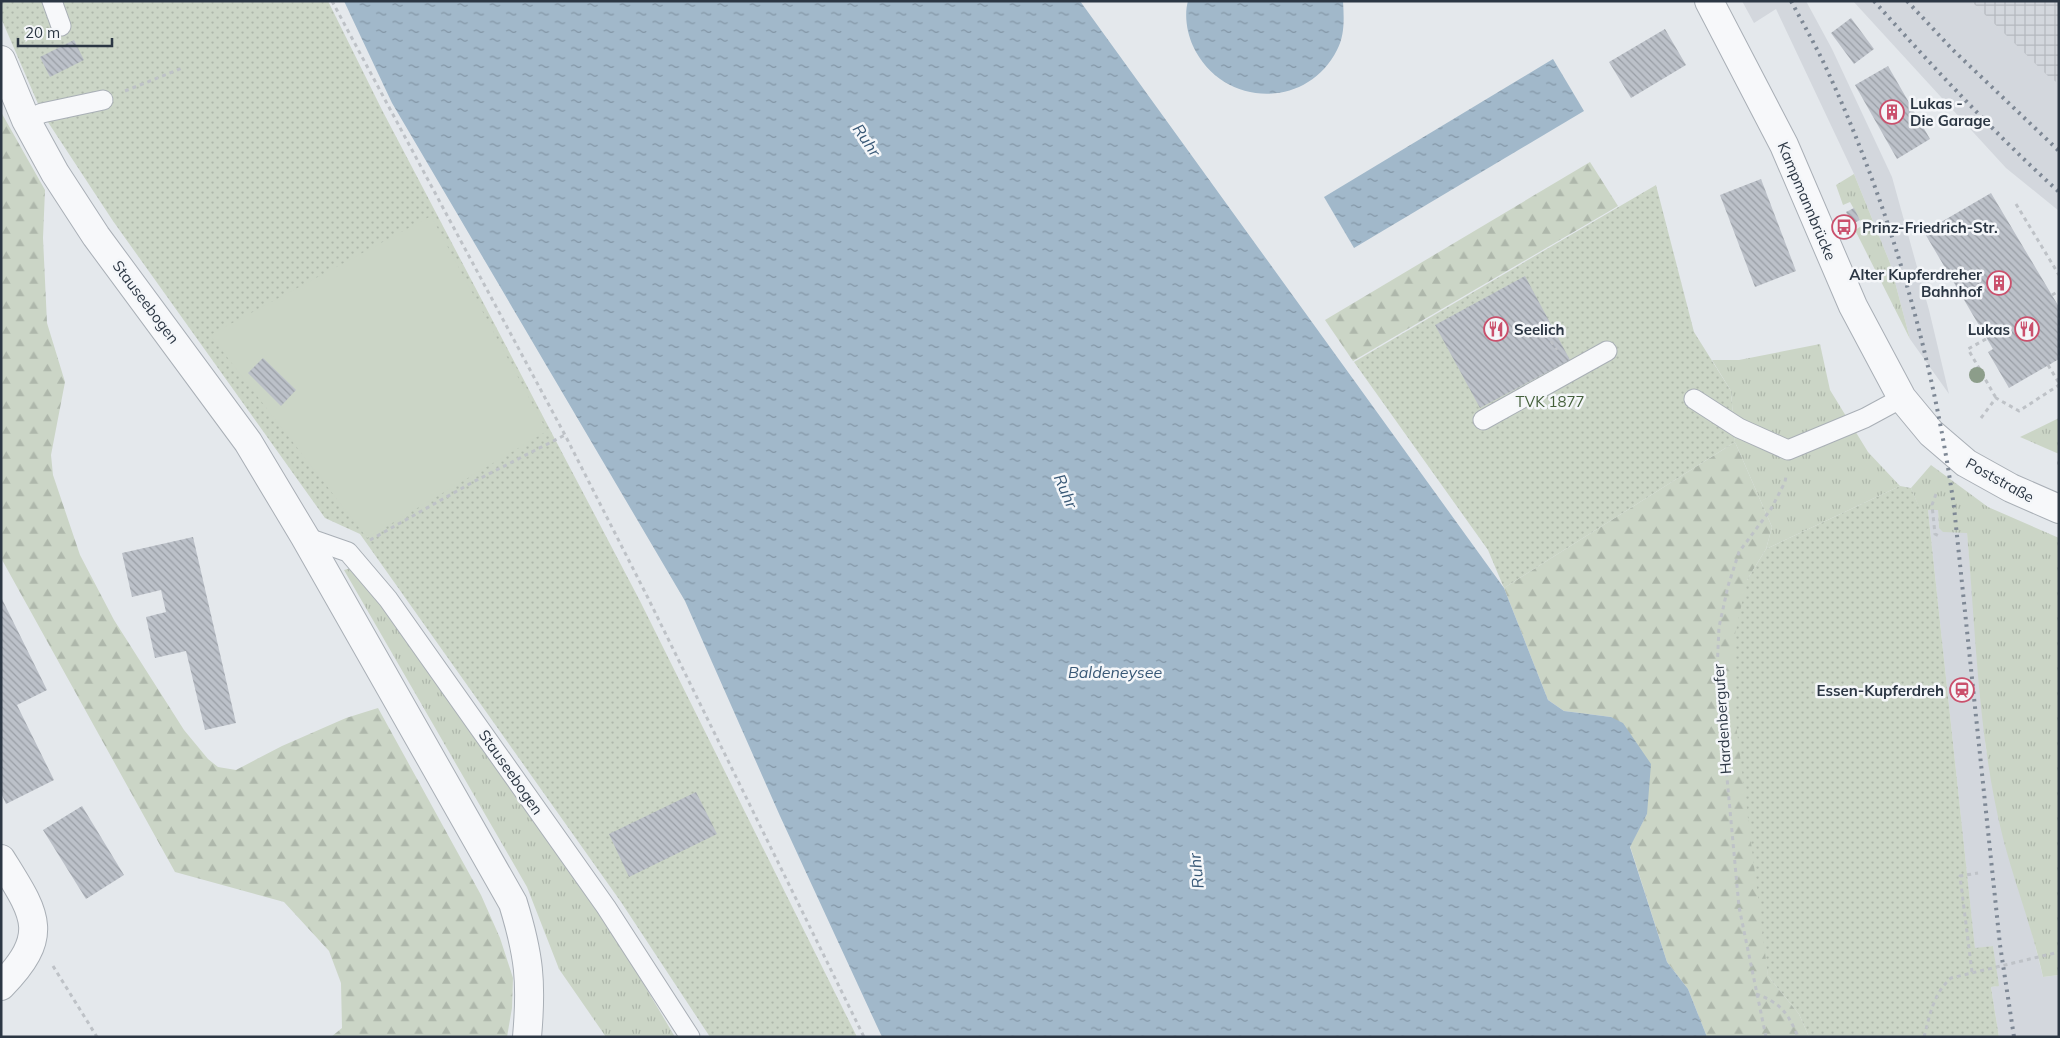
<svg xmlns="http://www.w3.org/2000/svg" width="2060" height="1038" viewBox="0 0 2060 1038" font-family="Mulish,sans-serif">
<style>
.built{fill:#d3d7dd}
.industrial{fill:url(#industrial-grid)}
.grass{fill:url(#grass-tufts)}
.forest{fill:url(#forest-firs)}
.park{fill:url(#park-dots)}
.pitch{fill:#cbd5c6}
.water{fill:url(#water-ripples)}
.building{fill:url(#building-back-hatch)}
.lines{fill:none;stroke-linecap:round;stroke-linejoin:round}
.service-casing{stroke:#a9afb6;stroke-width:21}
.minor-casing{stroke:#a9afb6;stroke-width:30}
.tertiary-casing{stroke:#a9afb6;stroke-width:30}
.path{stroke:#bec2c7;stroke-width:3;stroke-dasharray:4 4;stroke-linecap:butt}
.service{stroke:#f7f8fa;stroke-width:19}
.minor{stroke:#f7f8fa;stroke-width:28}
.tertiary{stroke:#f7f8fa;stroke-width:28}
.rail{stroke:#7e8895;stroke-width:4;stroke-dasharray:2.5 5;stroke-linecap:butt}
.tree{fill:#8c9d8a}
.labels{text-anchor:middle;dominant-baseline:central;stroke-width:5;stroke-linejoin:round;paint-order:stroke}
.poi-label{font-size:15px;font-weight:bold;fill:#2c3744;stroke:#f4f6f9;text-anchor:start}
.street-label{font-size:15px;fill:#2c3744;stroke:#f4f6f9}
.park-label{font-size:15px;fill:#445f3a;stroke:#f4f6f9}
.water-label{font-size:16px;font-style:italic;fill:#385876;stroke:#f4f6f9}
</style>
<defs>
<pattern id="industrial-grid" width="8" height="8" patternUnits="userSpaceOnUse" patternTransform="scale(1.25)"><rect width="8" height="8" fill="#d3d7dd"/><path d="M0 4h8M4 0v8" fill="none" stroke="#b5b9bf"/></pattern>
<pattern id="grass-tufts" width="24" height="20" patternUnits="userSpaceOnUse" patternTransform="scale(1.25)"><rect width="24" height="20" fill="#cbd5c6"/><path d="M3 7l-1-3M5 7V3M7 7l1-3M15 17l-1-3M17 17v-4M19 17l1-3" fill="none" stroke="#aeb7ab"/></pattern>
<pattern id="forest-firs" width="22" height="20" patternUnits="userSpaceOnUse" patternTransform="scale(1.25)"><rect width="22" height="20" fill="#cbd5c6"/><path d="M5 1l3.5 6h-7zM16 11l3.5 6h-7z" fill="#aeb7ab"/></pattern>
<pattern id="park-dots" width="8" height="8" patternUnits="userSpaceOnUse" patternTransform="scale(1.25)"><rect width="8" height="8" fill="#cbd5c6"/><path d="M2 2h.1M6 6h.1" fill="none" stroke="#aeb7ab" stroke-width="1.8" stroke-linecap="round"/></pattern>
<pattern id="water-ripples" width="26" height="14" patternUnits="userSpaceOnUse" patternTransform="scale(1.25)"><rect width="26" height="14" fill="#a1b8ca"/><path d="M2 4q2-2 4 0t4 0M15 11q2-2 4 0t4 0" fill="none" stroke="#8396a6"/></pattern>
<pattern id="building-back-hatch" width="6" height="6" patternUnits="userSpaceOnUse" patternTransform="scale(1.25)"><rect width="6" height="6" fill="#bcc1c9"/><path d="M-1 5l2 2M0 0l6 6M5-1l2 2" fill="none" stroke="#999ea5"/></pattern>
</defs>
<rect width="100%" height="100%" fill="#e4e8ec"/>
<!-- built -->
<g class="built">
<path d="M1742,1H1806L1832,49L1892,177L1929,310L1949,394L1910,339L1890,263L1854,174L1776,9L1754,23Z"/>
<path d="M1853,1H1971L2059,84V211L2006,168Z"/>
<path d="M1928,510H1938L1939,528L1967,532L1986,749L2043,977L2059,975V1037H1999L1991,987L1998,986L1993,946L1975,949Z"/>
</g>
<!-- industrial -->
<path class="industrial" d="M1971,1H2059V84L2048,76Z"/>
<!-- grass -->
<g class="grass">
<path d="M1854,174L1890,263L1910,339L1855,230L1863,225L1850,202L1843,205L1836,185Z"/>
<path d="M1820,344L1830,390L1868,452L1900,486L1766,549L1772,527L1735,442L1731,391L1712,360H1739Z"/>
<path d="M2059,418V454L2020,437Z"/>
<path d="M1931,465L1988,507L2059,538V975L2043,977C2033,930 2015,885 2003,838C1978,739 1976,634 1967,533L1943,532L1939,528L1938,510H1920L1911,488Z"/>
<path d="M351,568L385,605L603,915L675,1037H606L559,969L527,887L344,570Z"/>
</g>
<!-- forest -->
<g class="forest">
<path d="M1,112L45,190L43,238L47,323L65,382L51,455L53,475L80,555L114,620L184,730L208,759L218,767L236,770L282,746L346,718L378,708L481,895L500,938L513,978L512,1008L507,1037H331L342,1028L341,983L329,951L284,902L175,872L1,558Z"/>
<path d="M1590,162L1618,206L1353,361L1325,320Z"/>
<path d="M1735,442L1772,527L1766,549L1747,580L1768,976L1799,1014L1809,1037H1707L1688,989L1667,962L1630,846L1647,814L1611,717L1564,711L1548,700L1504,588Z"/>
</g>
<!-- park -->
<g class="park">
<path d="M1,1H328L382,110L640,601L857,1037H710L621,902L360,534L325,518L113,221L42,113L1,18Z"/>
<path d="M1656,185L1694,332L1731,391L1735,442L1504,588L1488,550L1354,362Z"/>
<path d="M1900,486L1911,488L1920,509L1928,510L1975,948L1993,946L1999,986L1991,987L1999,1037H1809L1799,1014L1768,976L1734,708V639L1747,580L1766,549Z"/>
</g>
<!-- pitch -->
<path class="pitch" d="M431,216L547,431L367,538L210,335Z"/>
<!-- water -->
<g class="water">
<path d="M344,1H1080L1504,588L1548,700L1564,711L1611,717L1623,723L1651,764L1647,814L1630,847L1667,962L1688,989L1707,1037H882L780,816L685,601L392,103Z"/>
<path d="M1188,1H1343C1344,18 1345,35 1337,50C1306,111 1221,107 1193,46C1187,33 1184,15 1188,1Z"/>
<path d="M1553,59L1584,111L1354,248L1324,197Z"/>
</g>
<!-- building -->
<g class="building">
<path d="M1851,18L1874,49L1854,64L1831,33Z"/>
<path d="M1665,29L1686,65L1631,98L1609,62Z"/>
<path d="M74,40L84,60L50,77L40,57Z"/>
<path d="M1888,66L1930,139L1897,159L1855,85Z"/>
<path d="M1761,179L1796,271L1755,287L1720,195Z"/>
<path d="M1991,193L2059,307V359L2009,388L1988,352L1993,349L1924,232Z"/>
<path d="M1854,208L1860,220L1852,224L1846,212Z"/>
<path d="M1525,276L1570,360L1480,408L1435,325Z"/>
<path d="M263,358L296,390L281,406L248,373Z"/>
<path d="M193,537L236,723L205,730L186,651L155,658L146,617L166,612L161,590L132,597L122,553Z"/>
<path d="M1,597L47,690L17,705L54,780L6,804L1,793Z"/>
<path d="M696,792L717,834L629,877L609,834Z"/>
<path d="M82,806L124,875L86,899L43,830Z"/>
</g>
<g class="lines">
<!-- service casing -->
<g class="service-casing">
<g id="service">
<path d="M52,1L61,26"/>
<path d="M26,120L42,113L103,100"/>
<path d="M1694,399L1739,428L1788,450L1865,418L1902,398"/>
<path d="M1483,420L1607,351"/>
<path d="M305,537L348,552L388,599L606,907L690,1037"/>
</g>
</g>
<!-- minor casing -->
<g class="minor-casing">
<path id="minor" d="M1,859C35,914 52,934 1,986"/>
</g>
<!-- tertiary casing -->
<g class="tertiary-casing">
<g id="tertiary">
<path d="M1709,1L1784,145L1853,306L1902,398L1931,433L1966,463L2011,488L2059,509"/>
<path d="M1,60L26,120L55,173L96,236L248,442L305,537L513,903C529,955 532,982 527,1037"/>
</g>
</g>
<!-- path -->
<g class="path">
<path d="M332,1L565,435L648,598L864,1037"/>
<path d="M125,91L182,68"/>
<path d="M2016,204L2059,275"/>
<path d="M2052,295L2059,291"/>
<path d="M1986,339L1968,349L1996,398"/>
<path d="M1551,341L1557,350"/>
<path d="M2048,365L2059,383"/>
<path d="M1981,418L1996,398L2019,411L2059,385"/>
<path d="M2057,463H2059"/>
<path d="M1936,494L1932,505L1935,534L1941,537"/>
<path d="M370,540L473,482L565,435"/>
<path d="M53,966L97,1037"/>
<path d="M1972,972L1960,876L1978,873"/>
<path d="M1756,994C1781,1003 1788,1013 1798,1037"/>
<path d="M1766,1037L1739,907L1717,670L1719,627L1728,586L1739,552L1771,509L1785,482L1786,476"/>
<path d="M1924,1037C1930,1015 1933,994 1951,978L2059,952"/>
</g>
<!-- service -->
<use href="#service" class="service"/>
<!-- minor -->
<use href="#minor" class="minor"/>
<!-- tertiary -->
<use href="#tertiary" class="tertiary"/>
<!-- rail -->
<g class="rail">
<path d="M1791,1C1804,25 1817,48 1828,72C1891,210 1933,357 1954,507L2000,945L2014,1037"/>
<path d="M1874,1C1933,67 1993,132 2059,192"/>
<path d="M1907,1L1953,50L2059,151"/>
</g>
</g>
<!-- trees -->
<circle class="tree" cx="1977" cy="375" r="8"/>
<!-- icons -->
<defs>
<g id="building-ring" transform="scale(1.25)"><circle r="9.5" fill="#f4f6f9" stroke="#ca506c" stroke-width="1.5"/><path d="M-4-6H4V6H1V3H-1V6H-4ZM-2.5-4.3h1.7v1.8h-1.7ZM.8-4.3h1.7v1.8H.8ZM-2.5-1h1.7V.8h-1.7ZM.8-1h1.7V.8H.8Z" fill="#ca506c"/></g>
<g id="bus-ring" transform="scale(1.25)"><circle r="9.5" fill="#f4f6f9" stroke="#ca506c" stroke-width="1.5"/><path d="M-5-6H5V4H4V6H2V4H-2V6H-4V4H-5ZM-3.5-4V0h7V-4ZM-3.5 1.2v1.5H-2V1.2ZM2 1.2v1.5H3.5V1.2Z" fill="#ca506c"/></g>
<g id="restaurant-ring" transform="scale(1.25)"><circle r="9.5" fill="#f4f6f9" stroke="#ca506c" stroke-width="1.5"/><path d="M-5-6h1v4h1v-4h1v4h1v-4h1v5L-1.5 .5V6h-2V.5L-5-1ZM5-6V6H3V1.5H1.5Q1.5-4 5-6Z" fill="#ca506c"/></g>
<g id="station-ring" transform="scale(1.25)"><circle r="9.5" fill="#f4f6f9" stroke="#ca506c" stroke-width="1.5"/><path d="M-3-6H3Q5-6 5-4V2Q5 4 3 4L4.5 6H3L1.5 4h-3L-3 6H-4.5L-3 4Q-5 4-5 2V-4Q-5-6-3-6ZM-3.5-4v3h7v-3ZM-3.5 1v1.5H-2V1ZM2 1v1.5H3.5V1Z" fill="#ca506c"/></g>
</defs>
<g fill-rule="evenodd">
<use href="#building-ring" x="1892" y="112"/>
<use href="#bus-ring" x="1844" y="227"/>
<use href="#building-ring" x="1999" y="283"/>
<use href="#restaurant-ring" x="1496" y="329"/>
<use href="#restaurant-ring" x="2027" y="329"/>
<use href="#station-ring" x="1962" y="690"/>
</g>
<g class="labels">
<!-- poi labels -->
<g class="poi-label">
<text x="1910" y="103">Lukas -<tspan x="1910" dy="17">Die Garage</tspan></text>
<text x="1862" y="227">Prinz-Friedrich-Str.</text>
<text x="1982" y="274" text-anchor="end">Alter Kupferdreher<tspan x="1982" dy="17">Bahnhof</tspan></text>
<text x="1514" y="329">Seelich</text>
<text x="2010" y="329" text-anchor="end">Lukas</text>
<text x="1944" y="690" text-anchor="end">Essen-Kupferdreh</text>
</g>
<!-- street labels -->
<g class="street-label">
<text transform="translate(1807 201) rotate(67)">Kampmannbrücke</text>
<text transform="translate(146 302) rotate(53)">Stauseebogen</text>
<text transform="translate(2000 480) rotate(29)">Poststraße</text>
<text transform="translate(1722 719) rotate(-94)">Hardenbergufer</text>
<text transform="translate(511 772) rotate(55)">Stauseebogen</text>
</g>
<!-- park labels -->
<g class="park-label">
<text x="1550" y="401">TVK 1877</text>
</g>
<!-- water labels -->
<g class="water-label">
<text transform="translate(867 140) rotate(56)">Ruhr</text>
<text transform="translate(1066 491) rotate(67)">Ruhr</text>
<text x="1115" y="672">Baldeneysee</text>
<text transform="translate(1196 871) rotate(-96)">Ruhr</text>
</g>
</g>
<!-- border -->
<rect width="2060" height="1038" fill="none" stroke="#2c3744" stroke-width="5"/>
<!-- scale -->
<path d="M18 38v8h94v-8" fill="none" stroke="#2c3744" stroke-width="2.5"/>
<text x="25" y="38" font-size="15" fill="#2c3744" stroke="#f4f6f9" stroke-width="4" paint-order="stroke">20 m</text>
</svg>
